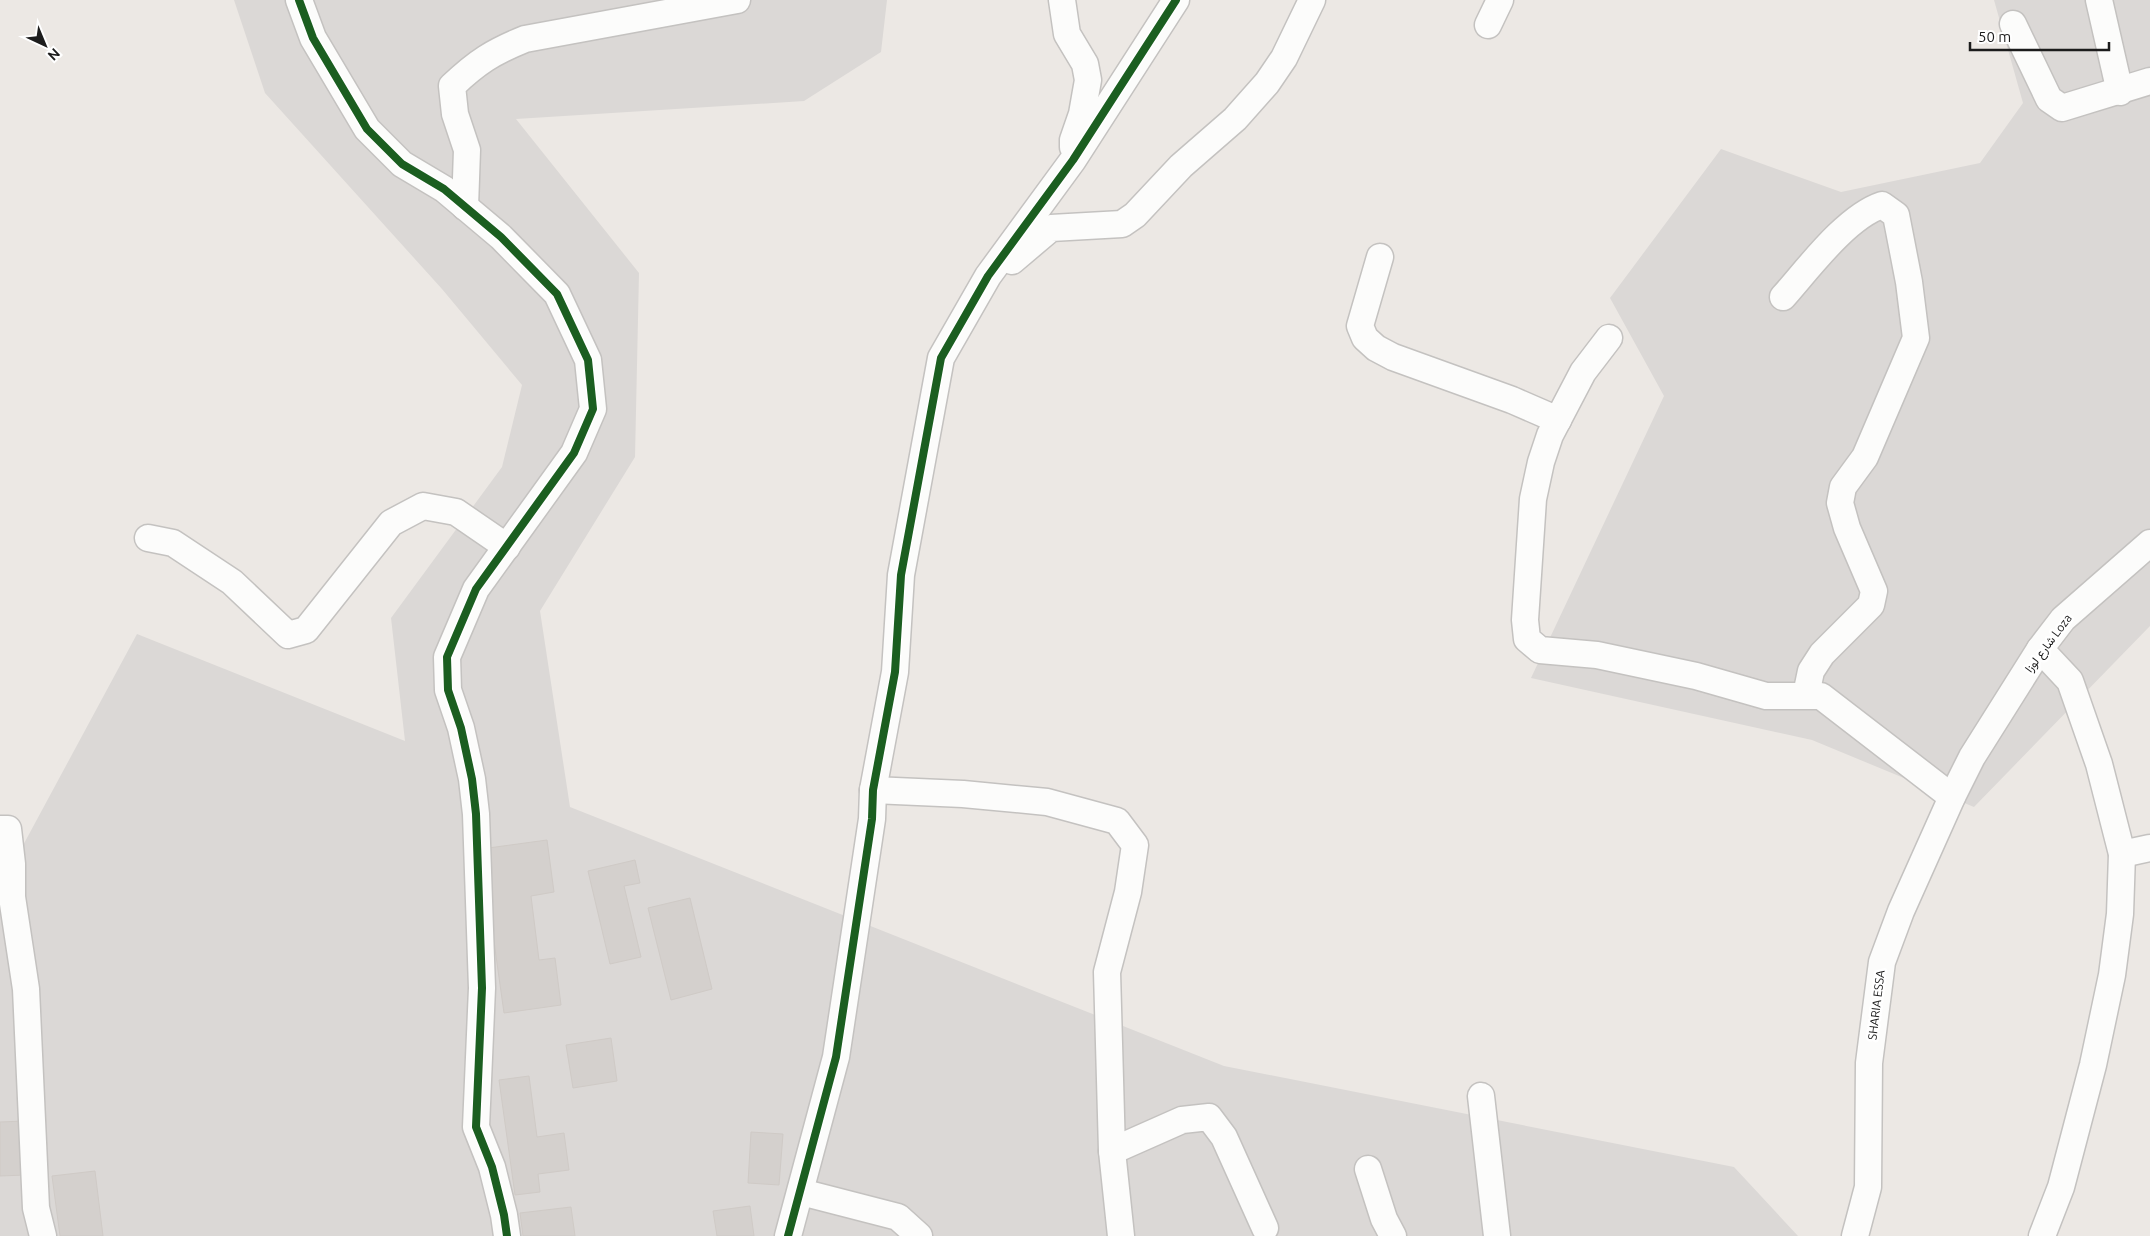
<svg xmlns="http://www.w3.org/2000/svg" width="2150" height="1236" viewBox="0 0 2150 1236" font-family="Ubuntu,Vazirmatn,sans-serif">
<style>
.residential{fill:#dbd8d6}
.building{fill:#d4d0cd;stroke:#cfcac6}
.lines{fill:none;stroke-linecap:round;stroke-linejoin:round}
.minor-casing{stroke:#c4c2c0;stroke-width:29}
.minor{stroke:#fcfcfb;stroke-width:26}
.cycleway-casing{stroke:#fff;stroke-width:11}
.cycleway{stroke:#1b5e20;stroke-width:8}
.labels{text-anchor:middle;dominant-baseline:central;stroke-width:5;stroke-linejoin:round;paint-order:stroke}
.street-label{font-size:12px;fill:#1c1c1c;stroke:#fff}
</style>
<rect width="100%" height="100%" fill="#ece8e4"/>
<!-- residential -->
<g class="residential">
<path d="M234,0H887L881,52L804,101L516,119L639,273L635,457L540,611L570,807L1224,1066L1734,1167L1798,1236H0V888L137,634L405,741L391,618L502,467L522,385L442,289L265,93Z"/>
<path d="M1994,0H2150V626L1974,807L1812,740L1531,678L1664,396L1610,298L1721,149L1841,192L1980,163L2023,103Z"/>
</g>
<!-- building -->
<g class="building">
<path d="M547,840L554,892L531,896L539,960L555,958L561,1005L504,1013L481,849Z"/>
<path d="M635,860L640,883L624,886L641,957L610,964L588,871Z"/>
<path d="M690,898L712,989L671,1000L648,908Z"/>
<path d="M611,1038L617,1081L573,1088L566,1045Z"/>
<path d="M529,1076L537,1137L564,1133L569,1170L538,1174L540,1192L515,1195L499,1080Z"/>
<path d="M24,1121L26,1175L0,1176V1122Z"/>
<path d="M751,1132L783,1134L779,1185L748,1183Z"/>
<path d="M95,1171L103,1236H60L52,1176Z"/>
<path d="M750,1206L754,1236H717L713,1211Z"/>
<path d="M571,1207L575,1236H523L520,1213Z"/>
</g>
<g class="lines">
<!-- minor casing -->
<g class="minor-casing">
<g id="minor">
<path d="M299,0L313,38L367,129L402,164L444,189L501,237L557,294L588,360L593,409L574,453L476,589L447,657L448,690L461,728L472,779L476,814L482,988L476,1127L492,1167L504,1215L507,1236"/>
<path d="M1062,0L1067,34L1085,64L1088,80L1082,114L1073,140V147"/>
<path d="M2099,0L2120,92"/>
<path d="M2013,24L2049,99L2062,108L2150,81"/>
<path d="M1488,25L1500,0"/>
<path d="M465,207L467,150L455,114L452,86C477,62 493,52 525,39L737,0"/>
<path d="M1380,257L1360,326L1365,338L1376,348L1393,357L1512,400L1558,420"/>
<path d="M1012,261L1051,228L1122,224L1135,215L1181,166L1235,119L1267,83L1284,58L1312,0"/>
<path d="M1783,297C1808,269 1846,217 1882,205L1896,215L1909,282L1916,338L1865,457L1843,487L1840,503L1847,528L1874,591L1871,605L1822,654L1811,671L1806,695"/>
<path d="M1609,338L1583,372L1550,435L1541,462L1533,499L1525,620L1527,639L1540,650L1597,655L1696,676L1766,696H1821L1952,797"/>
<path d="M148,538L173,543L232,582L288,635L306,630L391,523L423,506L456,512L507,547"/>
<path d="M2040,649L2070,681L2099,764L2122,854L2120,914L2112,975L2093,1065L2061,1187L2042,1236"/>
<path d="M873,790L963,794L1047,802L1117,821L1135,845L1128,892L1107,972L1112,1151L1121,1236"/>
<path d="M0,829H8L12,864V897L26,989L36,1208L43,1236"/>
<path d="M2122,854L2150,848"/>
<path d="M1481,1096L1497,1236"/>
<path d="M1112,1151L1182,1120L1209,1117L1224,1137L1265,1228"/>
<path d="M1368,1169L1384,1219L1393,1236"/>
<path d="M801,1192L898,1217L919,1236"/>
<path d="M788,1236L836,1057L872,819L873,790L895,672L901,575L941,358L988,276L1073,160L1176,0"/>
<path d="M1855,1236L1868,1187L1869,1063L1882,962L1901,911L1952,797L1972,757L2040,649L2063,619L2150,543"/>
</g>
</g>
<!-- minor -->
<use href="#minor" class="minor"/>
<!-- cycleway casing -->
<g class="cycleway-casing">
<g id="cycleway">
<path d="M299,0L313,38L367,129L402,164L444,189L501,237L557,294L588,360L593,409L574,453L476,589L447,657L448,690L461,728L472,779L476,814L482,988L476,1127L492,1167L504,1215L507,1236"/>
<path d="M788,1236L836,1057L872,819L873,790L895,672L901,575L941,358L988,276L1073,160L1176,0"/>
</g>
</g>
<!-- cycleway -->
<use href="#cycleway" class="cycleway"/>
</g>
<g class="labels">
<!-- street labels -->
<g class="street-label">
<text transform="translate(2048 643) rotate(-53)">شارع لوزا Loza</text>
<text transform="translate(1876 1005) rotate(-83)">SHARIA ESSA</text>
</g>
</g>
<!-- north arrow -->
<g transform="translate(45 45) rotate(136)" stroke="#ffffff" stroke-width="4" paint-order="stroke">
<path d="M0-4L9 19L0 12L-9 19Z" fill="#1c1c1c"/>
<text y="-8" font-size="14" font-weight="bold" text-anchor="middle" fill="#1c1c1c">N</text>
</g>
<!-- scale -->
<path d="M1970 42v8h139v-8" fill="none" stroke="#1c1c1c" stroke-width="2.5"/>
<text x="1978" y="42" font-size="15" fill="#1c1c1c" stroke="#ffffff" stroke-width="4" paint-order="stroke">50 m</text>
</svg>
